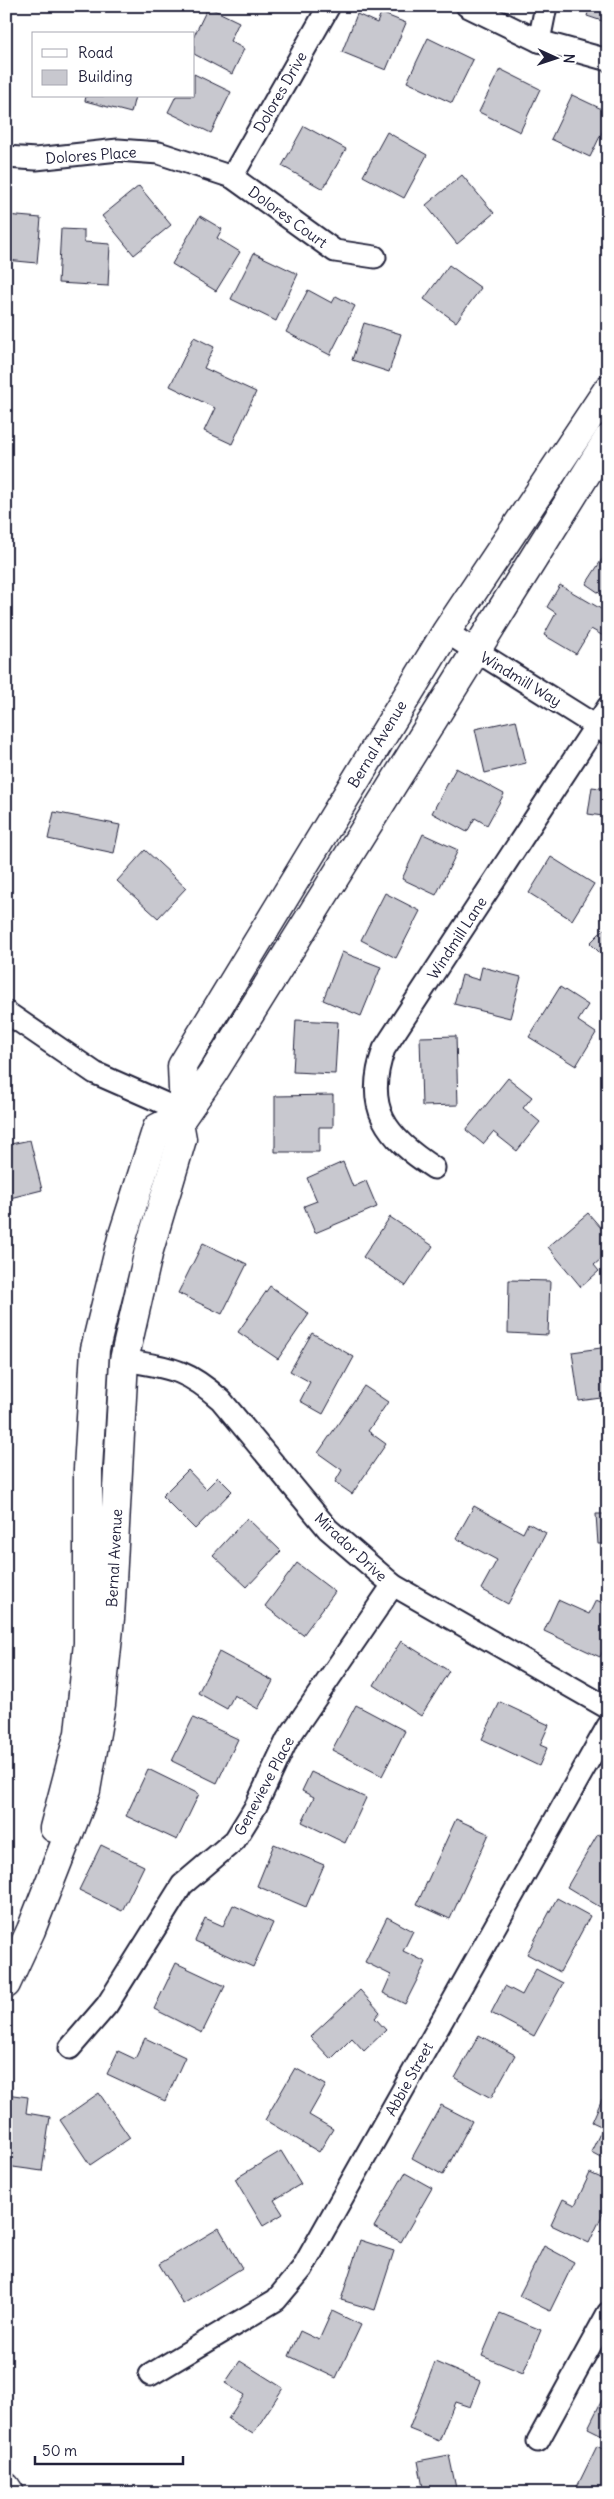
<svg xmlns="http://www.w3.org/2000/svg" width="614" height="2499" viewBox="0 0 614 2499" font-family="Delius,sans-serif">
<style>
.building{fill:#c8c8cf;stroke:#22223b}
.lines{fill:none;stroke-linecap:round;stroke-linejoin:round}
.street-casing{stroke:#22223b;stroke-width:25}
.secondary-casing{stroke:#22223b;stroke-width:31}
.street{stroke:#fff;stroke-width:21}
.secondary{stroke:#fff;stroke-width:28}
.labels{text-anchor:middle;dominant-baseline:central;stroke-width:4.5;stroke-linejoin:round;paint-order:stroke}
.street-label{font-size:15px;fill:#22223b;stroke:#fff}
</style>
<rect width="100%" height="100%" fill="#fff"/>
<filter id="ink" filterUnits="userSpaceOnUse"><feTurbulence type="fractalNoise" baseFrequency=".02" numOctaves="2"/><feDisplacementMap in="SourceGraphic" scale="10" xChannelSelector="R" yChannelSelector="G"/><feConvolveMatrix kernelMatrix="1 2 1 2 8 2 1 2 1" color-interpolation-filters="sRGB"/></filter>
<g filter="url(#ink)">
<!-- building -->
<g class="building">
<path d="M590,6H608V23L587,16Z"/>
<path d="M208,7L239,22L230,41L244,49L232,74L194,54V36Z"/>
<path d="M381,13L406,23L386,70L342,52L357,14L377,23Z"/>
<path d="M428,38L473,60L452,103L407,82Z"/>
<path d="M500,69L540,89L520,132L479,112Z"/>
<path d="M194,74L231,92L211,133L168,112L176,96H194Z"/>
<path d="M572,95L608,112V120L590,157L551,139Z"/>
<path d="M86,96H135L131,113L85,101Z"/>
<path d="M304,126L346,149L323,189L282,166Z"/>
<path d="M387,132L427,155L404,198L363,176Z"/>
<path d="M462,175L494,213L457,244L426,205Z"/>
<path d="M139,186L171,225L134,255L102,216Z"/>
<path d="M6,215L41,218L37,263L6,260Z"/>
<path d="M200,216L222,229L217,238L240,252L216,291L172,264Z"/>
<path d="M61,229L84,230V242L110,244L108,286L58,283Z"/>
<path d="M254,253L298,274L276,321L231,299Z"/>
<path d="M449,265L481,288L456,322L424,299Z"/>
<path d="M308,290L332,303L336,296L355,306L330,355L286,332Z"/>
<path d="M364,323L401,334L389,372L352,360Z"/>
<path d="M194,337L214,347L204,368L256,392L232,444L204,431L215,408L170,386Z"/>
<path d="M608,550V599L586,584Z"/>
<path d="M560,585L608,613V634L605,637L591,629L576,654L544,635L556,613L547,607Z"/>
<path d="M516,720L526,763L485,773L475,729Z"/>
<path d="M456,768L504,794L487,825L475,818L467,832L432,813Z"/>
<path d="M592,787L608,789V832L601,831L603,816L588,814Z"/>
<path d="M54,812L120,825L114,853L48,839Z"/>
<path d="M423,834L458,850L436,895L402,879Z"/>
<path d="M145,850L186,888L158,918L117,881Z"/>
<path d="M551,857L594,884L572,920L529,893Z"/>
<path d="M385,893L420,911L396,958L361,940Z"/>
<path d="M608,925V952L603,956L590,943Z"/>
<path d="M342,952L381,967L361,1016L323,1000Z"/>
<path d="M482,967L521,977L510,1018L454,1004L462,975L479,980Z"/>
<path d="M560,987L588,1005L578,1021L596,1033L576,1066L529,1037Z"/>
<path d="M296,1020L338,1022L335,1074L293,1072Z"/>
<path d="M456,1036L458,1105L422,1106L420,1037Z"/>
<path d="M508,1078L532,1097L523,1108L540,1122L517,1151L493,1132L483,1144L466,1130Z"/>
<path d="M333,1095V1127H319V1152H275V1096Z"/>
<path d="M30,1140L42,1190L6,1199V1145Z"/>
<path d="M343,1162L353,1187L366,1181L377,1207L315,1233L304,1206L317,1201L307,1178Z"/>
<path d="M588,1213L608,1236V1253L594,1265L599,1271L581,1287L548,1247Z"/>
<path d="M390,1217L433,1246L406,1286L363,1257Z"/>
<path d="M203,1243L247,1264L222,1314L178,1293Z"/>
<path d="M509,1280L550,1281L548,1335L508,1333Z"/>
<path d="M270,1286L309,1314L278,1359L238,1332Z"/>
<path d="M312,1333L354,1357L323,1414L300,1401L310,1382L290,1371Z"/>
<path d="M608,1347V1397L579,1401L572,1352Z"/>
<path d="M364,1386L388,1402L368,1431L386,1444L352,1494L335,1482L342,1470L318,1453Z"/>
<path d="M188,1470L206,1489L218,1477L232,1491L195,1529L162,1496Z"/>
<path d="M474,1506L523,1533L528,1523L546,1533L508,1604L481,1589L497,1560L456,1538Z"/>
<path d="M596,1514H608V1544H598Z"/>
<path d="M247,1518L281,1551L247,1587L213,1555Z"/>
<path d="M297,1563L335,1592L303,1635L265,1606Z"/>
<path d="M558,1600L589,1614L596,1600L608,1605V1640L600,1657L544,1631Z"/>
<path d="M401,1641L449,1671L421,1716L374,1685Z"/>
<path d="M219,1652L273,1681L258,1709L234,1695L227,1709L198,1693Z"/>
<path d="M500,1702L549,1725L540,1745L547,1748L539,1766L482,1739Z"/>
<path d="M356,1705L405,1731L382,1776L332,1750Z"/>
<path d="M193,1718L238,1739L217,1783L172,1761Z"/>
<path d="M148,1769L199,1794L177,1840L126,1816Z"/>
<path d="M311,1772L366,1798L345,1843L302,1822L314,1797L302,1791Z"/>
<path d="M456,1819L489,1834L450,1919L417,1904Z"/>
<path d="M598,1834L608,1840V1894L600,1907L567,1887Z"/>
<path d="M274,1844L324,1865L306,1907L257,1886Z"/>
<path d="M101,1845L144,1866L122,1911L79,1890Z"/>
<path d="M557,1898L590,1916L560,1972L527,1954Z"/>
<path d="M233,1905L273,1923L253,1967L195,1941L205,1918L223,1926Z"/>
<path d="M387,1917L413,1931L403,1951L426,1962L405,2004L383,1993L391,1975L365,1962Z"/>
<path d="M176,1963L225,1986L202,2033L154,2009Z"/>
<path d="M536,1969L563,1983L534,2036L491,2013L505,1986L522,1995Z"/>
<path d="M360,1990L380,2012L375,2018L386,2030L364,2051L352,2038L331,2059L310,2037Z"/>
<path d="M479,2035L515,2055L491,2098L455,2078Z"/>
<path d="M145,2038L185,2057L165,2101L107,2074L118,2051L135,2059Z"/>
<path d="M295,2068L326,2085L309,2115L333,2129L319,2152L265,2120Z"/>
<path d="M99,2093L130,2138L90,2165L60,2120Z"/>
<path d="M6,2094L28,2097L26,2113L50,2117L42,2171L6,2166Z"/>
<path d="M602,2099L608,2102V2161L591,2152L603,2127L592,2122Z"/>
<path d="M441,2105L472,2121L443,2175L412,2158Z"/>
<path d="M281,2151L301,2184L274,2200L283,2214L263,2226L235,2179Z"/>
<path d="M405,2173L432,2188L401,2242L374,2227Z"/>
<path d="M590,2173L608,2181V2203L589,2243L551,2225L563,2199L575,2205Z"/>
<path d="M219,2228L242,2268L183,2304L159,2264Z"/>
<path d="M360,2240L394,2251L375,2310L341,2300Z"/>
<path d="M544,2246L574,2262L550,2311L519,2296Z"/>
<path d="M332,2311L361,2325L336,2378L289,2356L300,2331L319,2340Z"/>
<path d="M500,2313L541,2330L523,2373L482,2356Z"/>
<path d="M240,2361L283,2388L253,2434L228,2419L244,2395L225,2383Z"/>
<path d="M435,2362L480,2381L470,2407L455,2402L439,2441L409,2429Z"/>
<path d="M608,2388V2438L588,2428Z"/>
<path d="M597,2446L608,2452V2493H574Z"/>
<path d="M449,2455L457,2493H424L418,2461Z"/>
</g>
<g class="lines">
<!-- street casing -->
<g class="street-casing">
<g id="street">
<path d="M467,6L539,41L608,60"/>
<path d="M539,41L546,6"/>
<path d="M6,157L36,159L118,150L159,153L232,177L335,251L375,257"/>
<path d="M232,177L329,6"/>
<path d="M446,632L607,733"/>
<path d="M6,1012L95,1073L184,1112"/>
<path d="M434,1168C386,1137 363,1108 384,1049L608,707"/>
<path d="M124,1360C170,1368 185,1368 221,1400L328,1529L393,1585L608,1708"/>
<path d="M70,2048L107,2005L182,1885L235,1840L256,1806L287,1740L393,1585"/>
<path d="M150,2375L276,2300L302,2269L608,1726"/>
<path d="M538,2441L608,2313"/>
</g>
</g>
<!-- secondary casing -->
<g class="secondary-casing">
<g id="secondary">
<path d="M184,1112L182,1066L446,632L608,389"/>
<path d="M54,1828L79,1733L88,1643V1469L95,1349L122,1238L157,1128L167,1123L179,1122"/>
<path d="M6,1984L31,1930L86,1790L101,1704L110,1618L124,1360L149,1250L182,1139L179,1122L213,1073L608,439"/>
<path d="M6,2487L10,2493"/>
</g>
</g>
<!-- street -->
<use href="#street" class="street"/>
<!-- secondary -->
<use href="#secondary" class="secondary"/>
</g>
</g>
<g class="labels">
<!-- street labels -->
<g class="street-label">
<text transform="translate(280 92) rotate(-60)">Dolores Drive</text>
<text transform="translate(91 155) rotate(-4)">Dolores Place</text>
<text transform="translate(288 217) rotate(36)">Dolores Court</text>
<text transform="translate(521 679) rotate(31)">Windmill Way</text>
<text transform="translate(377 744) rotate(-59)">Bernal Avenue</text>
<text transform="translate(457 938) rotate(-57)">Windmill Lane</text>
<text transform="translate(351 1547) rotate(43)">Mirador Drive</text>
<text transform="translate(114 1558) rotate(-87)">Bernal Avenue</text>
<text transform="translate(264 1786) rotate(-62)">Genevieve Place</text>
<text transform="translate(409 2079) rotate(-61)">Abbie Street</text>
</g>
</g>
<!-- margin -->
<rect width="614" height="2499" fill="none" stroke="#fff" stroke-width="25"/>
<rect x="12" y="12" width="589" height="2474" fill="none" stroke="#22223b" stroke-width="2" filter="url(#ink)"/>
<!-- legend -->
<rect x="32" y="32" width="162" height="65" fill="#ffffff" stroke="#a7a7b1"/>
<rect x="42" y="49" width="25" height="8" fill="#ffffff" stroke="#a7a7b1"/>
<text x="78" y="58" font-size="15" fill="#22223b">Road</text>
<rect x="42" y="70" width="25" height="15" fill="#c8c8cf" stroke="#a7a7b1"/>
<text x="78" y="82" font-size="15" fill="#22223b">Building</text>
<!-- north arrow -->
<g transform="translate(556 58) rotate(93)" stroke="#ffffff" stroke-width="4" paint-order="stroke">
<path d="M0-4L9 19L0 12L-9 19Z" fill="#22223b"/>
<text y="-8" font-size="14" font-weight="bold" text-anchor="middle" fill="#22223b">N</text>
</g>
<!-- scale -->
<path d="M35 2456v8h148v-8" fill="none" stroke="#22223b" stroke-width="2.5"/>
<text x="42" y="2456" font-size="15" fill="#22223b" stroke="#ffffff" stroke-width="4" paint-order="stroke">50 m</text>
</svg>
